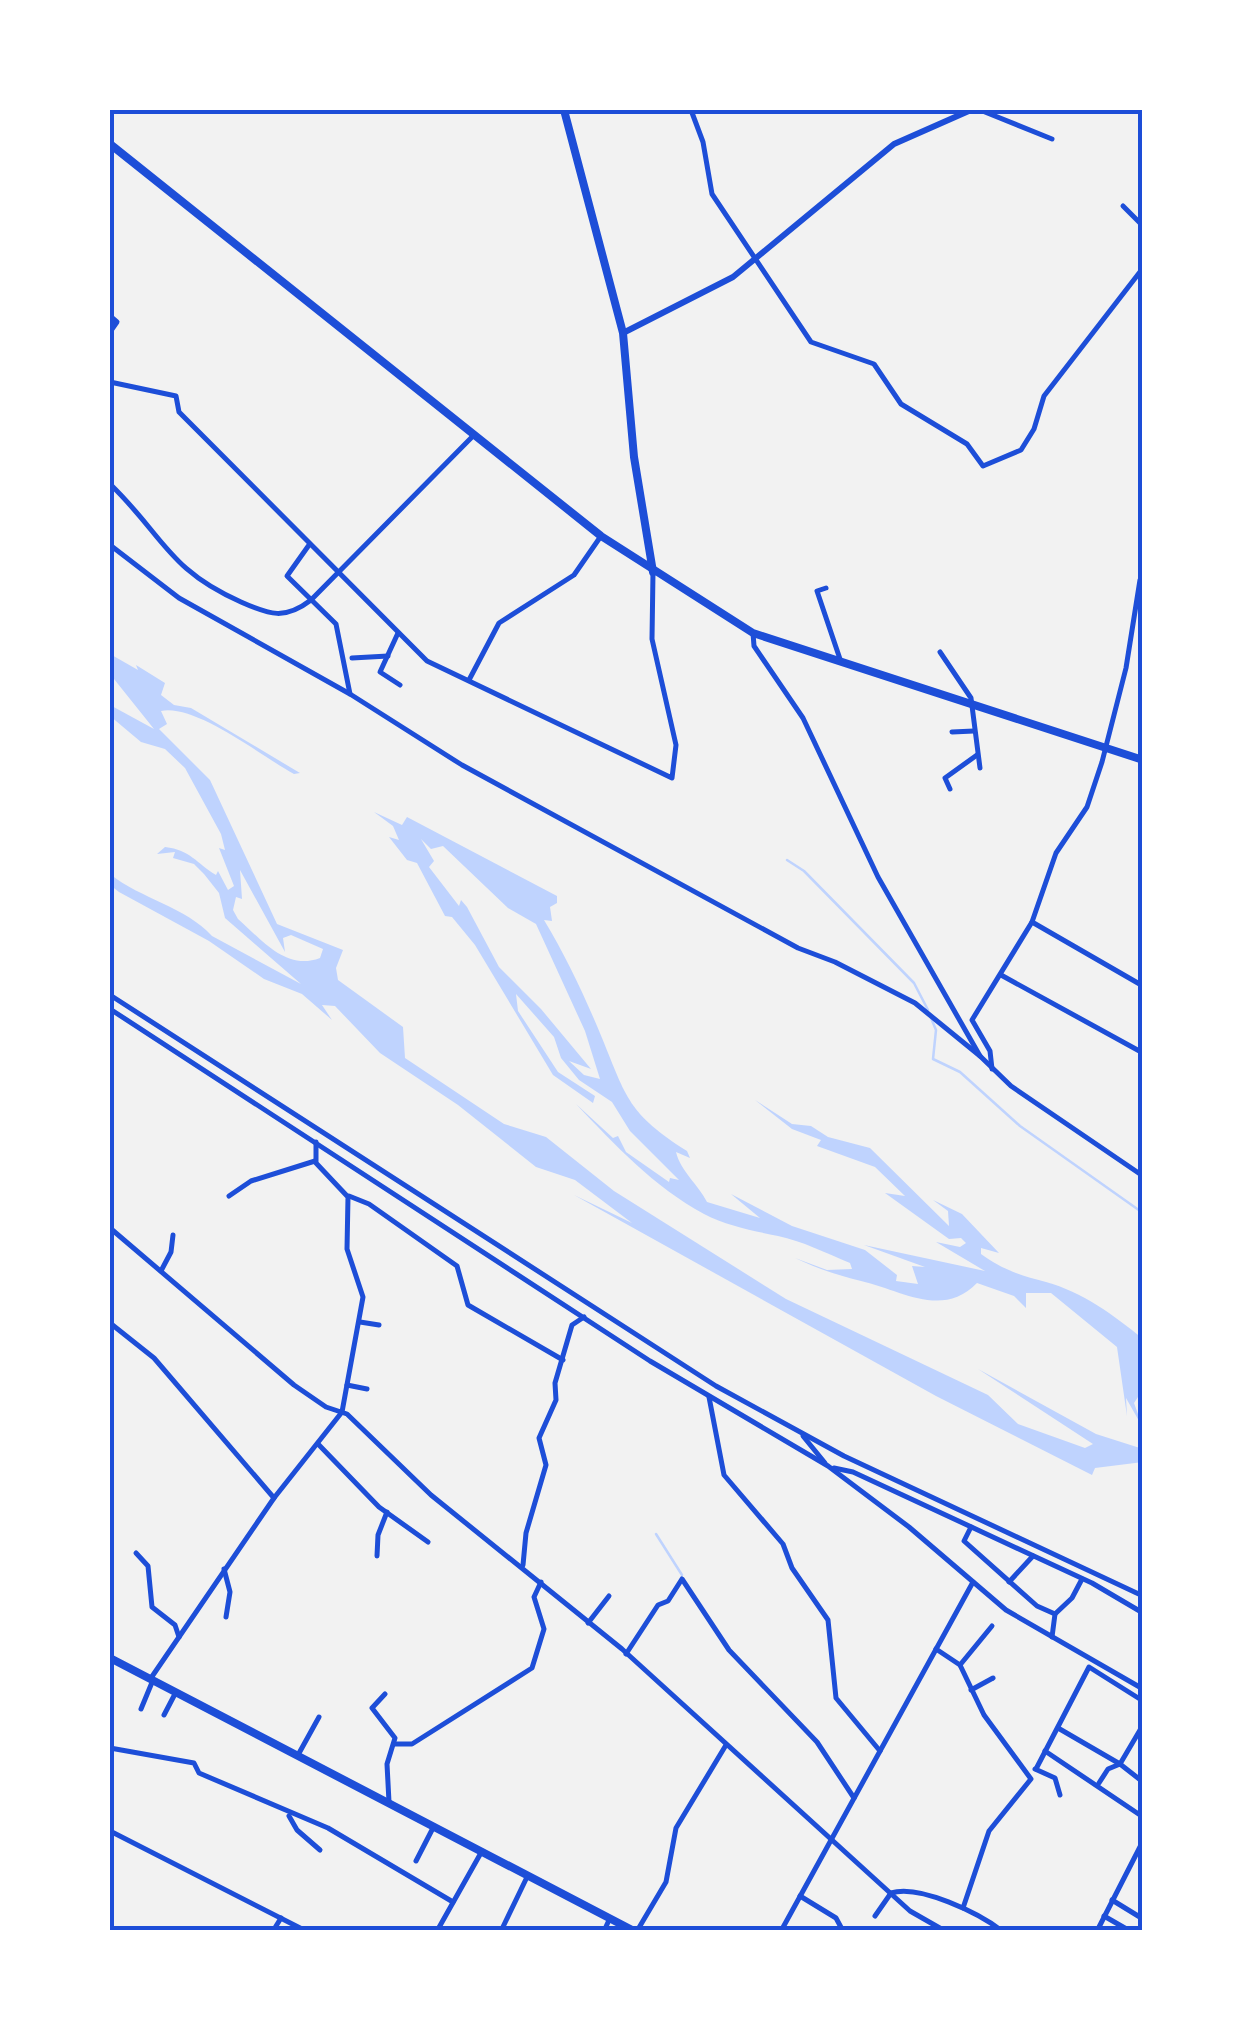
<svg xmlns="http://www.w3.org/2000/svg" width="1253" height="2041" viewBox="0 0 1253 2041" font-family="Ubuntu,sans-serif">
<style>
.water{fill:#bfd3fe;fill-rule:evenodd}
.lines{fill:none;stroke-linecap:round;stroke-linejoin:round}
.stream{stroke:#bfd3fe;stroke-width:2.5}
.minor{stroke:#1d4ed8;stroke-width:5}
.tertiary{stroke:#1d4ed8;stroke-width:6}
.secondary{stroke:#1d4ed8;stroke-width:8}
.primary{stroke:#1d4ed8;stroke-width:8}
.neatline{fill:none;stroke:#1d4ed8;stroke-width:4}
</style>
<rect width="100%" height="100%" fill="#f2f2f2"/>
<!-- water -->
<g class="water">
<path d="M110,654L138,670L136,665L165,683L161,695L174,705L191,708L300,773L294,774C261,756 196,704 161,711L167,724L159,729L210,780L277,924L343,950L336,968L338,980L403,1027L405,1058L504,1124L546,1137L614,1191L786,1299L988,1395L1018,1424L1085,1448L1093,1444L978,1369L1096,1434L1143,1449V1462L1095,1468L1092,1475L936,1396L574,1195L632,1223L575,1180L536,1167L458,1105L380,1053L335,1006L322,1005L332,1020L302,994L264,979L209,941L119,892L110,885V874C141,899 186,907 212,936L301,984L225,918L219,893L204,874L194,864L173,858L175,852L157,854L165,847C191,850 196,863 216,875L218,871L228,890L234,886L219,848L225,850L221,834L185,768L165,749L141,742L110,716V705L154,729L110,674ZM240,870L285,952L283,938L291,935L323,949L320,958C286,971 262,940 238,919L233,910L236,897L242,899Z"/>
<path d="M374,812L402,825L407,817L557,896V903L550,907L552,921L544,920C566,956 586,999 602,1038C627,1099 628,1113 687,1151L690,1158L676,1152C681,1172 698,1184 707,1202L760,1218L731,1194L792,1226L865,1250L897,1275L896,1281L918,1284L912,1266L925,1267L864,1245L985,1271L936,1242L960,1247L966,1243L961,1238L949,1239L885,1193L905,1196L875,1167L817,1146L821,1140L792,1129L755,1100L792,1124L811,1126L828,1137L870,1148L949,1226L948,1211L933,1200L962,1214L999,1253L981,1248V1254C1003,1270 1020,1275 1046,1282C1082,1292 1114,1315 1143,1339V1400L1140,1394L1134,1403L1143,1428L1126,1398L1127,1416L1117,1347L1051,1293H1026V1308L1014,1296L977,1283C942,1319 901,1290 861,1281C837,1275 818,1269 795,1258L827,1270L852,1269L850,1263C826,1253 802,1241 778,1236C754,1231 727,1226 704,1214C654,1187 615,1145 576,1104L613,1138L618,1136L626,1152L669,1182L670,1178L679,1180L630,1131L612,1102L579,1080L561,1058L554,1037L516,994L518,1011L558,1072L595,1096L593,1103L553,1075L475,945L452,917L445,916L417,863L407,860L389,837L399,840L393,826ZM421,839L431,849L443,846L508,908L536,924L585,1031L600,1079L584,1075L569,1061L591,1069L541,1009L499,967L467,907L461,900L459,906L429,867L434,861Z"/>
</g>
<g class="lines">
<!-- stream -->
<g class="stream">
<path d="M787,860L804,871L914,983L928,1010"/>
<path d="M931,1018L936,1030L933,1059L960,1072L1020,1126L1143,1213"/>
<path d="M656,1534L682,1575"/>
</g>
<!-- minor -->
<g class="minor">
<path d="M691,110L703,142L712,194L811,342L874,364L901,404L967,444L983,466L1021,450L1034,429L1044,396L1143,268"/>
<path d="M980,110L1052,139"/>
<path d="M1123,206L1143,226"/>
<path d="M110,316L117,322L110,332"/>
<path d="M110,382L176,396L179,412L427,661L672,778L676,745L652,639L653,572"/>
<path d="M110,484C163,535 168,570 241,602C270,615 285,620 311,600L473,436"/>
<path d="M110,545L179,598L350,694L462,765L798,948L835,962L915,1003L980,1056"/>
<path d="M309,545L287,576L336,624L350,694"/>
<path d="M1141,580L1143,549"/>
<path d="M826,588L817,591L841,662"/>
<path d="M398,633L380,672L400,685"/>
<path d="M753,633L754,646L803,718L878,877L980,1056L1011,1086L1143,1176"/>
<path d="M940,652L971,698L980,768"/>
<path d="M352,658L388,656"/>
<path d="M469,680L499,623L574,575L601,536"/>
<path d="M952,732L974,731"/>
<path d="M950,789L945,778L977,755"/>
<path d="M1032,922L1056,853L1087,807L1102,762L1126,668L1140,580"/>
<path d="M1001,975L1143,1053"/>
<path d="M110,995L716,1386L844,1456L1143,1596"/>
<path d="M110,1009L650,1361L828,1466L909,1527L1006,1610L1143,1689"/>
<path d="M992,1069L990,1051L972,1020L1032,922L1143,986"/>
<path d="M229,1196L251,1181L315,1161"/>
<path d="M349,1196L369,1204L457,1266L468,1305L563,1360"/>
<path d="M110,1228L294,1385L326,1407L347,1414L431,1495L622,1649L910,1911L945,1931"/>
<path d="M161,1271L171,1252L173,1235"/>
<path d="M360,1322L379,1325"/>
<path d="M110,1323L154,1358L274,1498"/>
<path d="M347,1385L367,1389"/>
<path d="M709,1397L724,1475L783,1544L792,1568L828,1620L836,1698L880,1751"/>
<path d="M803,1436L825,1463"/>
<path d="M319,1445L379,1507L428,1542"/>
<path d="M834,1468L853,1472L1092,1583L1143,1613"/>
<path d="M971,1527L964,1541L1037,1606L1055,1614L1052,1637"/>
<path d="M136,1553L148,1566L152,1607L175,1625L179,1637"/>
<path d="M377,1556L378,1535L387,1512"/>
<path d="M523,1565L526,1533L546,1465L539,1438L556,1400L555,1383L572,1325L584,1317"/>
<path d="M224,1569L230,1592L226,1617"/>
<path d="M1009,1582L1033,1556"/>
<path d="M1055,1614L1072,1598L1082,1579"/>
<path d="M588,1623L609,1596"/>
<path d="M936,1649L960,1665L984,1715L1031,1779L989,1831L963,1908"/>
<path d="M626,1654L658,1605L668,1601L682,1579L729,1650L817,1742L854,1798"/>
<path d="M960,1665L992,1626"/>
<path d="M151,1678L274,1498L342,1412L363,1297L347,1249L348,1197L316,1163V1142"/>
<path d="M971,1690L993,1678"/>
<path d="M385,1694L372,1708L395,1738L387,1764L389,1802"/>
<path d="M141,1709L153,1680"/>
<path d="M164,1715L176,1692"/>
<path d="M1143,1725L1120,1764L1143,1782"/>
<path d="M1058,1728L1120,1764"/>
<path d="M395,1744H412L532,1668L544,1629L534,1597L541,1582"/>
<path d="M110,1748L194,1763L199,1773L328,1828L453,1902"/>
<path d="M1045,1751L1143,1817"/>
<path d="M298,1755L319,1717"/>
<path d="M1035,1769L1055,1778L1060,1795"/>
<path d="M1036,1769L1089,1667L1143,1701"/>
<path d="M1099,1783L1108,1769L1120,1764"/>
<path d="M289,1816L297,1830L320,1850"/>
<path d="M110,1831L306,1931"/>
<path d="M416,1861L434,1826"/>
<path d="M800,1896L836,1918L843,1931"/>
<path d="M1112,1900L1143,1919"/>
<path d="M875,1916L891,1893C919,1884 979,1913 1002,1931"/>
<path d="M1104,1916L1130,1931"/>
<path d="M273,1931L281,1918"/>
<path d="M437,1931L482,1851"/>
<path d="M501,1931L528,1875"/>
<path d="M604,1931L610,1918"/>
<path d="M637,1931L666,1882L676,1828L726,1745"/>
<path d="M781,1931L973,1582"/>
<path d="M1097,1931L1143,1841"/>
</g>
<!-- tertiary -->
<path class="tertiary" d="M623,333L733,277L894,144L971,110"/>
<!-- secondary -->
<g class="secondary">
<path d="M564,110L623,333L634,457L653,572"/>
<path d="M110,1658L634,1931"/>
</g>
<!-- primary -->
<path class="primary" d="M110,144L601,536L753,633L1143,760"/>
</g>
<!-- border -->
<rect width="1253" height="2041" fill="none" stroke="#ffffff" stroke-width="225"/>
<rect x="112" y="112" width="1028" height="1816" class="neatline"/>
</svg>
